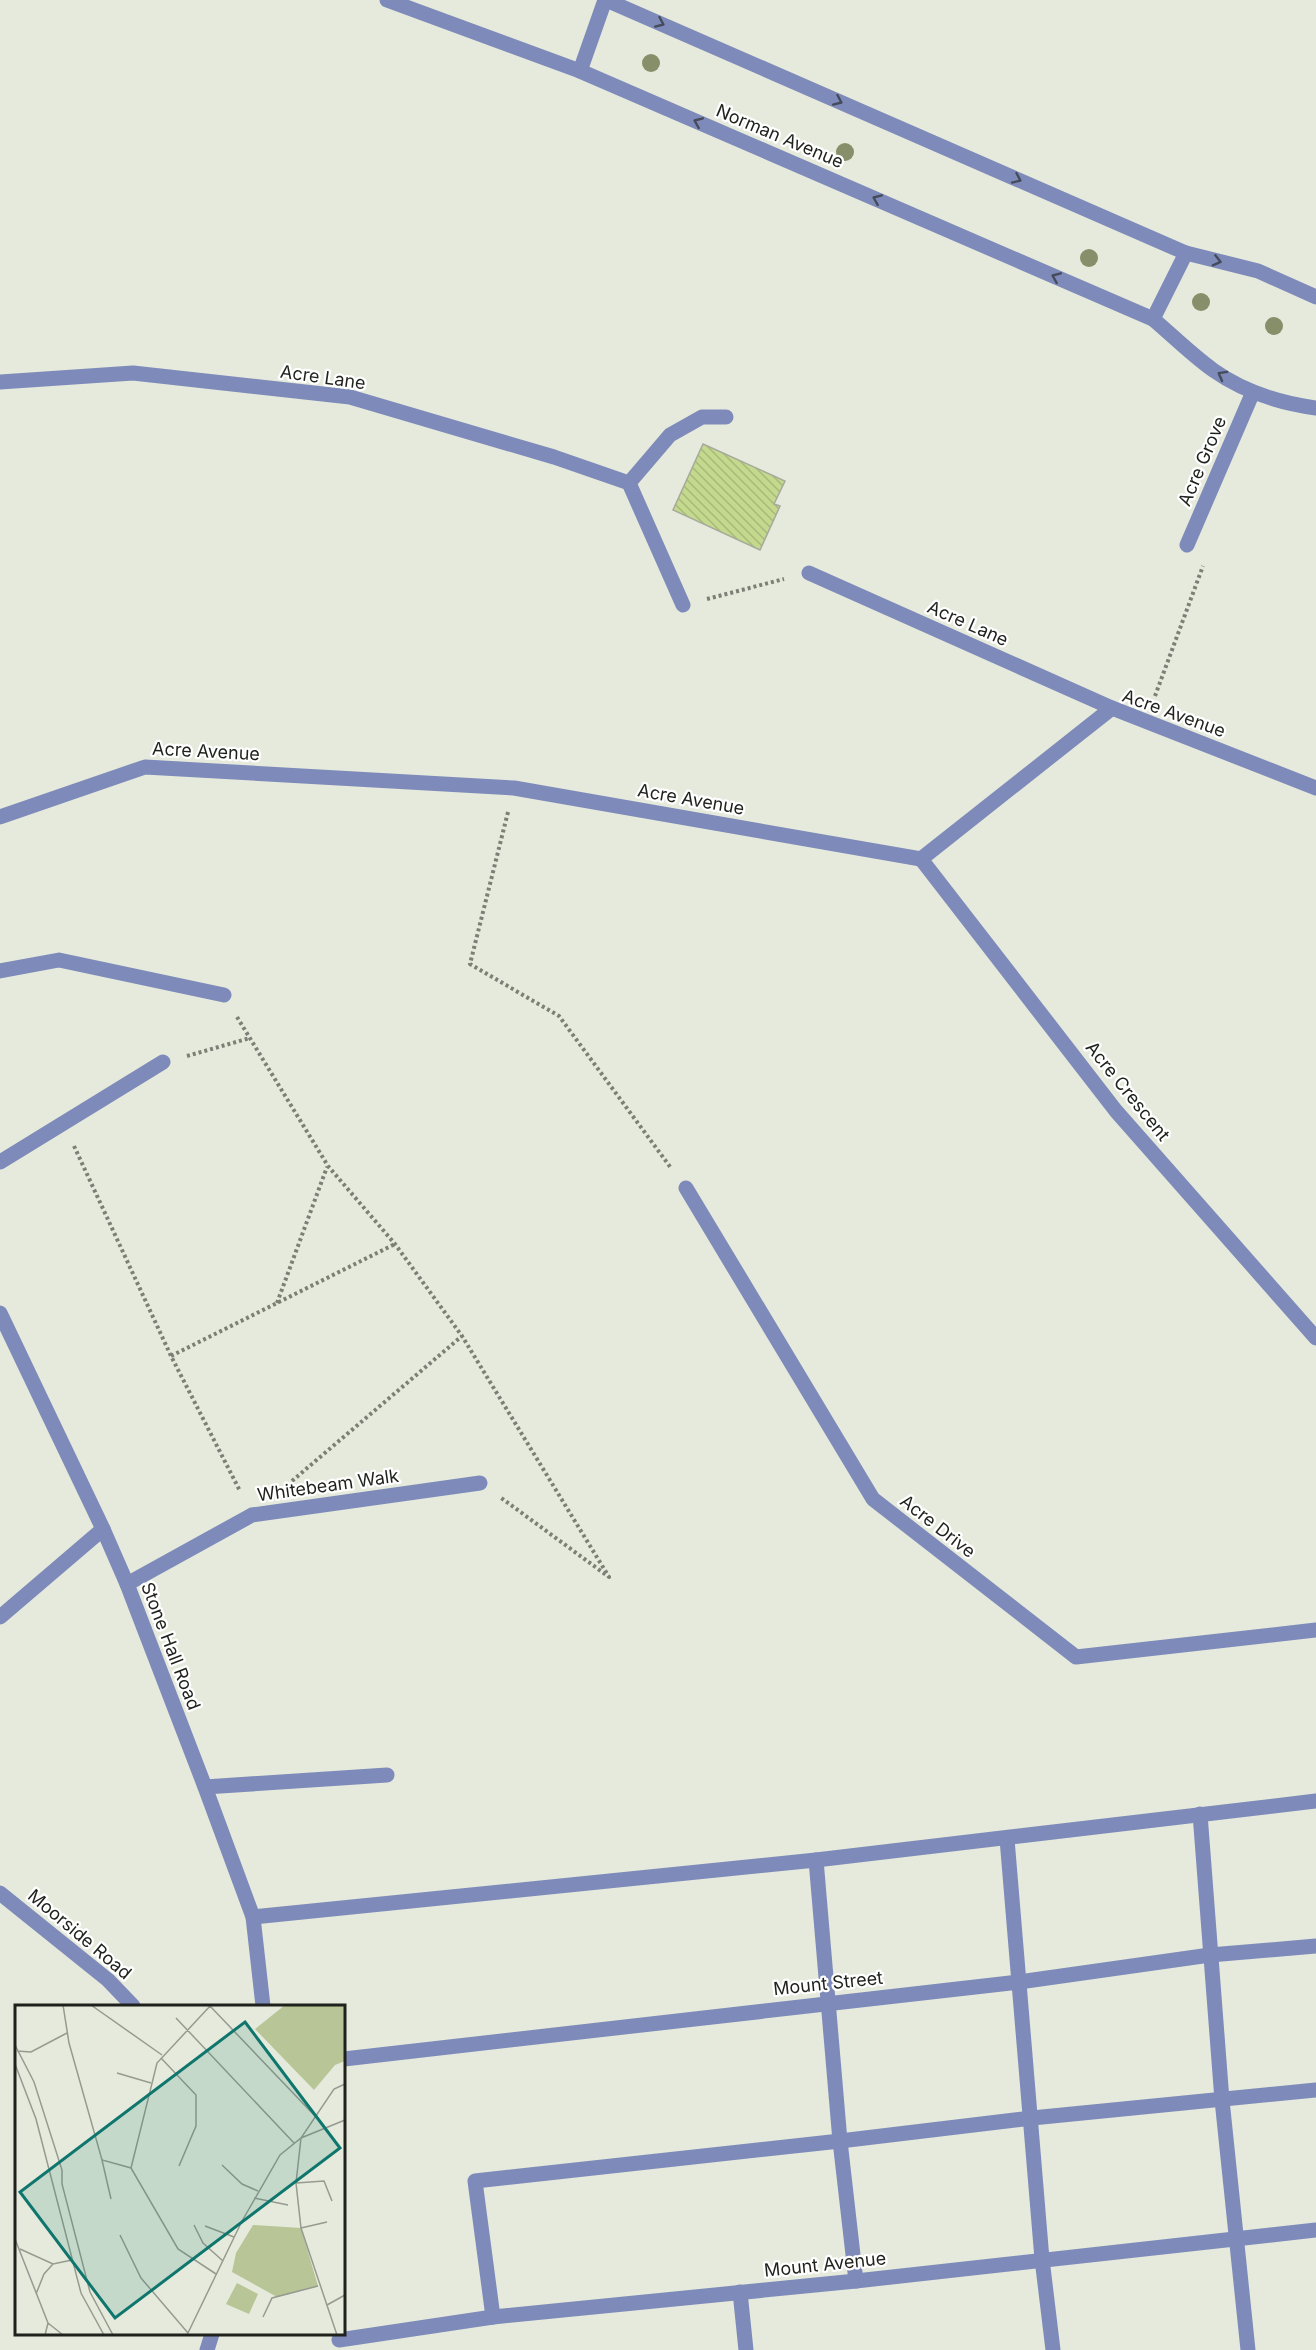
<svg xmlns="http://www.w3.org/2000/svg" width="1316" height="2350" viewBox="0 0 1316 2350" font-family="Inter,sans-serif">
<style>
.building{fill:url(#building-back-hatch);stroke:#a6aa9c;stroke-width:1.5}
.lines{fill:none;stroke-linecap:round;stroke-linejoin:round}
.path{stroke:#7c7f76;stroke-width:4;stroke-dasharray:3 3;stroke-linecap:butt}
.minor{stroke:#7e8bba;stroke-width:15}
.tree{fill:#878f6a}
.oneway{stroke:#454b5b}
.labels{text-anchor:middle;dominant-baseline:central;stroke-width:4.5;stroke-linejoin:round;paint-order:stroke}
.street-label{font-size:18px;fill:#1f211c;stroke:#fff}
.inset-road{fill:none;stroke:#969a8f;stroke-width:1.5}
.view{fill:#0f766e;fill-opacity:0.15;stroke:#0f766e;stroke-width:3}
.inset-edge{fill:none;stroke:#1f211c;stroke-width:3}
</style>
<defs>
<pattern id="building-back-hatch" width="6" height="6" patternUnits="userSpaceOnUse" patternTransform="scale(1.5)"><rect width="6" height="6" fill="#c4d98d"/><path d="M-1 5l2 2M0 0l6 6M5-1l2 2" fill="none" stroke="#a8ba79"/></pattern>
</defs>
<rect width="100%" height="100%" fill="#e6eadc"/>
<!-- building -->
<path class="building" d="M703,444L785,481L774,504L780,506L760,550L673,510Z"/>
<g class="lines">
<!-- path -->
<g class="path">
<path d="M707,599L784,579"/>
<path d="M1155,696L1203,566"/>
<path d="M508,812L470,964L559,1016L671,1168"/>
<path d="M237,1017L328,1166L395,1244L462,1336L609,1577L500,1497"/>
<path d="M187,1056L250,1038"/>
<path d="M74,1146L171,1356L240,1491"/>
<path d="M277,1303L327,1167"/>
<path d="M171,1356L395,1244"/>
<path d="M292,1481L462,1336"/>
</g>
<!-- minor -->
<g class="minor">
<path d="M387,0L580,71L1153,319C1173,336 1192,355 1213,370C1244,392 1279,403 1316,408"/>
<path d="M606,0L1186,253L1258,271L1316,297"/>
<path d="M580,71L605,0"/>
<path d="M1153,319L1186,253"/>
<path d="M0,382L133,373L350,397L554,457L629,483L683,605"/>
<path d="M629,483L670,435L702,417H726"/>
<path d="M1187,545L1253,392"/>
<path d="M809,573L1112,708"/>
<path d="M0,817L145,767L514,788L921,859L1112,708L1316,788"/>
<path d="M921,859L1116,1111L1316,1338"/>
<path d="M0,971L59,960L224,995"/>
<path d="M0,1162L163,1062"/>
<path d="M686,1188L873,1499L1076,1657L1316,1630"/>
<path d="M0,1313L103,1529L127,1584L205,1787L253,1917L263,2006"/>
<path d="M127,1584L252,1515L480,1483"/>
<path d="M0,1617L103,1529"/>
<path d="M205,1787L387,1775"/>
<path d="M1200,1814L1222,2100L1248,2350"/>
<path d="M1007,1839L1042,2259L1053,2350"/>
<path d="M816,1860L840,2141L856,2281"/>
<path d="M0,1893L108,1980L133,2006"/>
<path d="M253,1917L816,1860L1316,1801"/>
<path d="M344,2059L1019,1982L1210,1955L1316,1946"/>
<path d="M740,2292L746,2350"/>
<path d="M493,2317L475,2181L840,2141L1032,2118L1316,2090"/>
<path d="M339,2340L493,2317L856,2281L1316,2230"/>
<path d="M207,2350L212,2334"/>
</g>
</g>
<!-- trees -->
<g class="tree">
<circle cx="651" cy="63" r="9"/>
<circle cx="845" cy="152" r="9"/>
<circle cx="1089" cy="258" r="9"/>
<circle cx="1201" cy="302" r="9"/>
<circle cx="1274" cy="326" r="9"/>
</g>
<!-- one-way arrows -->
<defs><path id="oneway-chevron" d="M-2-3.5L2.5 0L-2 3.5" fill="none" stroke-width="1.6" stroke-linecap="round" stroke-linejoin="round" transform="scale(1.5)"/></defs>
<g class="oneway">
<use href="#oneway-chevron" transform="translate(660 23) rotate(24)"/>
<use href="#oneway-chevron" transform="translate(838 101) rotate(24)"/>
<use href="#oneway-chevron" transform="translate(698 122) rotate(-157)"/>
<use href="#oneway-chevron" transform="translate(1017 179) rotate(24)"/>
<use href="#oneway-chevron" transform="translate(877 199) rotate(-157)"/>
<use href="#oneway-chevron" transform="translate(1217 261) rotate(14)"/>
<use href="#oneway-chevron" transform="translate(1056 277) rotate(-157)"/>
<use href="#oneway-chevron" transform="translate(1222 375) rotate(-151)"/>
</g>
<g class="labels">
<!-- street labels -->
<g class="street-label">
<text transform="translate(780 136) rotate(23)">Norman Avenue</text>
<text transform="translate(323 377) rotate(8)">Acre Lane</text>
<text transform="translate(1202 461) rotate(-67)">Acre Grove</text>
<text transform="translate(968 623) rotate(24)">Acre Lane</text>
<text transform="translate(1174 713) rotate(20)">Acre Avenue</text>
<text transform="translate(206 751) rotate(3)">Acre Avenue</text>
<text transform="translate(691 799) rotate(10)">Acre Avenue</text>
<text transform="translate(1128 1091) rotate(51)">Acre Crescent</text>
<text transform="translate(328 1485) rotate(-8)">Whitebeam Walk</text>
<text transform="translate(938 1526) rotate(38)">Acre Drive</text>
<text transform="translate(171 1646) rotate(69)">Stone Hall Road</text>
<text transform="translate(80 1934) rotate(40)">Moorside Road</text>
<text transform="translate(828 1983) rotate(-6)">Mount Street</text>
<text transform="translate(825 2264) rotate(-6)">Mount Avenue</text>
</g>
</g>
<!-- overview -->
<g transform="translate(15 2005)">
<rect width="330" height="330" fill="#e6eadc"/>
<path d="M270,0H330V56L320,60L299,85L240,24ZM238,220L286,223L303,281L262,292L217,267L221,248ZM222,278L243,289L234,309L211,299Z" fill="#b7c597"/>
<path class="inset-road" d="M48,0L54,38L87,155L116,163L163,244L201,269M76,0L147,50M195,1L300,111M161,13L279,138M0,40L19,77L47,165V179L75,287L98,330M2,46L16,47L52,28M146,53L181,90V121L164,161M0,59L21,114L66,288L89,330M102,68L136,78M87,155L96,194M207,160L227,179L243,186M116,163L142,58L196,0M281,178L309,176L317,196M239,193L273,200M179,220L188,238L208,256M190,221L219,232M286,223L312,217M105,230L126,273L173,328M0,234L33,318L30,330M5,244L38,259L57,255M21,289L29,269L38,259M312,300L330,290M248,312L257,293L303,281M33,318L48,330M172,330L227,216L265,150L286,133L330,115M322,330L286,223L281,178L286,133L319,84L330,79"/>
<path class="view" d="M230,17L325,143L100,313L5,187Z"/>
<rect width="330" height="330" class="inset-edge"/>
</g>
</svg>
